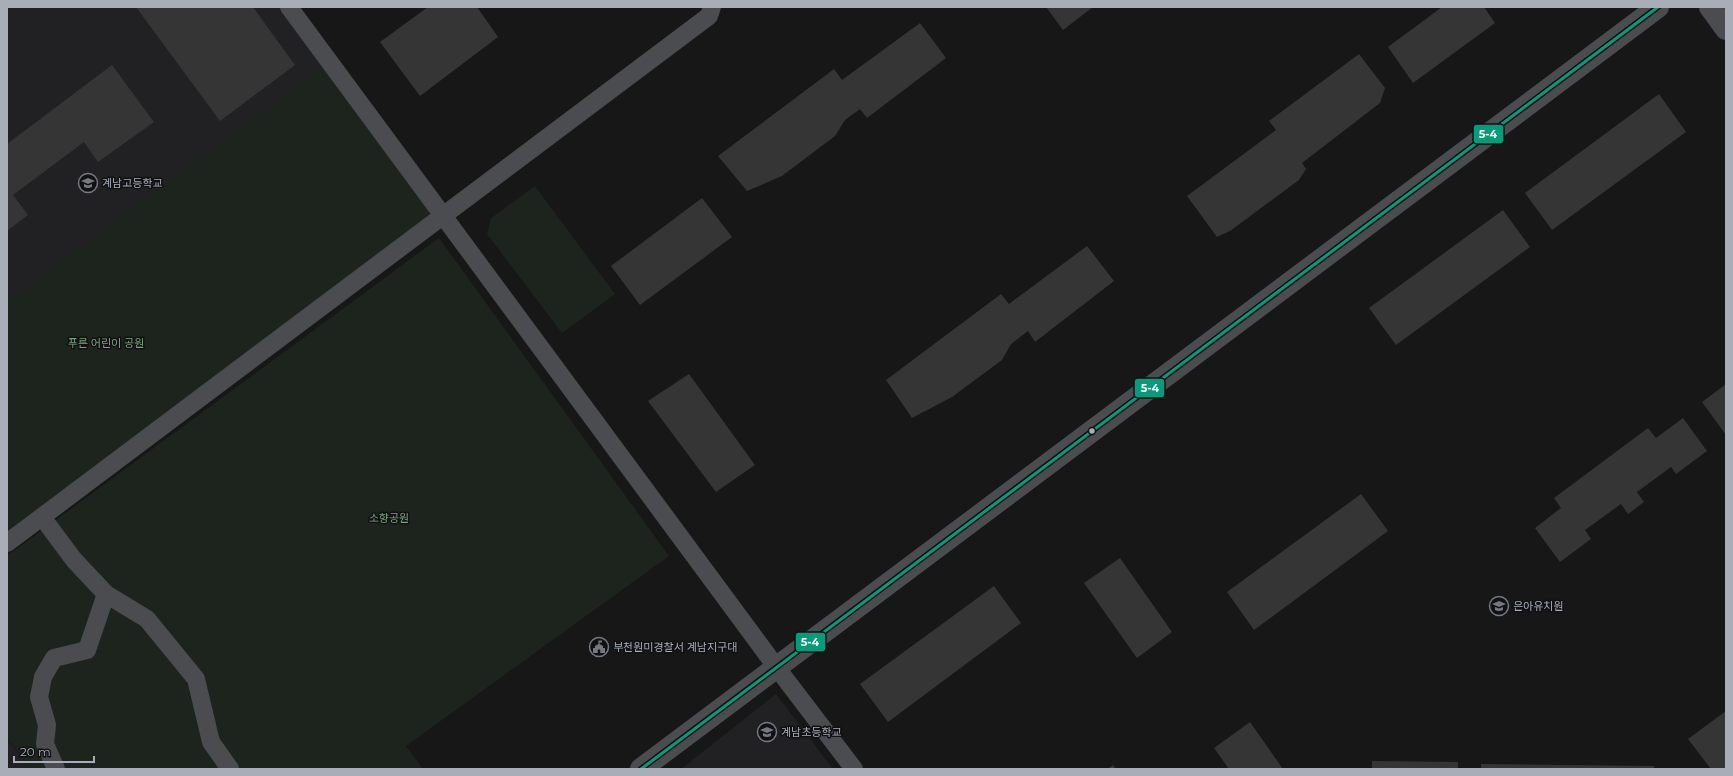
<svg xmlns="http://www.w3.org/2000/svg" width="1733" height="776" viewBox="0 0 1733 776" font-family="Montserrat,'Noto Sans KR',sans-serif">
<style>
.built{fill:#212123}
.green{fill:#1d241e}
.building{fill:#353536}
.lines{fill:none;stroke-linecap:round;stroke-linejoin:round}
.pedestrian{stroke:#4b4c50;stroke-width:18}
.tertiary{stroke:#4b4c50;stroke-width:22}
.bus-1-casing{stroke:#111113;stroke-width:6}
.bus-1{stroke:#069c7a;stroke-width:3}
.bus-dot{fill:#a8adb8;stroke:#111113;stroke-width:1.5}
.labels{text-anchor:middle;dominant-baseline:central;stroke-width:3;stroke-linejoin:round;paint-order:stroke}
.poi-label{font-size:11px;fill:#a8adb8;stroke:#111113;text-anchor:start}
.park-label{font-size:11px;fill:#7fa381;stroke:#111113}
.line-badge{stroke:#111113;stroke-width:1.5}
.badge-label{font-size:11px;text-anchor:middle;font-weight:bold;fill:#fff}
</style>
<rect width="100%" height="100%" fill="#171717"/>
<!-- built -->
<g class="built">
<path d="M7,7H289L331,64L7,302Z"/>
<path d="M776,694L833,769H681Z"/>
<path d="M7,739L31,769H7Z"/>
</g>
<!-- green -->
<g class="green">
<path d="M323,67L433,214L7,533V301Z"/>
<path d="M535,186L615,294L562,333L487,234L491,218Z"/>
<path d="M439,238L669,556L406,746L423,769H31L7,738V556Z"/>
</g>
<!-- building -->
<g class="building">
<path d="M136,7H253L295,65L220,121Z"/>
<path d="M428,7H477L498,37L420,96L380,42Z"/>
<path d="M1046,7H1093L1063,30Z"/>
<path d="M1442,7H1484L1495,23L1413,83L1388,47Z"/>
<path d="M920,23L946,58L867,118L860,109L845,120L835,136L782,176L747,191L718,156L834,69L842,80Z"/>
<path d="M1359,54L1385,88L1380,103L1302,163L1306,169L1299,180L1230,231L1217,237L1187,196L1276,130L1269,121Z"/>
<path d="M112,65L154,122L98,162L84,142L13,195L28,215L7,231V144Z"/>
<path d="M1659,94L1686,132L1552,230L1525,193Z"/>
<path d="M702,198L732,237L640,305L611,266Z"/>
<path d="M1503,210L1530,247L1396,345L1369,308Z"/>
<path d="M1087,246L1114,281L1035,342L1028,331L1011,344L1002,360L952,397L912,418L886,380L1001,294L1009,304Z"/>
<path d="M689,374L755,465L716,492L648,401Z"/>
<path d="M1726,384V435L1702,402Z"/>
<path d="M1683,418L1707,451L1676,474L1671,467L1637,492L1644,502L1628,514L1621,504L1585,530L1591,539L1560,562L1535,528L1561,508L1554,498L1648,428L1656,438Z"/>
<path d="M1361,494L1388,531L1254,630L1227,592Z"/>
<path d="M1120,558L1172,632L1137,658L1084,583Z"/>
<path d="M994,586L1021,623L888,722L860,684Z"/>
<path d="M1726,711V769H1711L1688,739Z"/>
<path d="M1250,722L1283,769H1229L1214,748Z"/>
<path d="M1372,761L1458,762V769H1372Z"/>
<path d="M1481,764L1654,766V769H1481Z"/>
<path d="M1113,765L1116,769H1107Z"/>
</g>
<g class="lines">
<!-- pedestrian -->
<g class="pedestrian">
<path d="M289,7L777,668L854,769"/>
<path d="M42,517L74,560L106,594L147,619L196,679L211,742L230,769"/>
<path d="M7,543L709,16L712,7"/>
<path d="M56,769L45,744L47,725L39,697L43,677L54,658L87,650L106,594"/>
</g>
<!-- tertiary -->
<g class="tertiary">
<path d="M1710,7L1726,29"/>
<path d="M641,769L1658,7"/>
</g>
<!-- bus-1 casing -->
<g class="bus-1-casing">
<path id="bus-1" d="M641,769L1658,7"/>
</g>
<!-- bus-1 -->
<use href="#bus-1" class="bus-1"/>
</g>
<!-- icons -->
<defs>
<g id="school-ring" transform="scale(1)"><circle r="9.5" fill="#111113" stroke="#757880" stroke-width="1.5"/><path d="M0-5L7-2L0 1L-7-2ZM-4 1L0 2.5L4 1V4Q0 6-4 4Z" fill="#757880"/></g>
<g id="civic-ring" transform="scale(1)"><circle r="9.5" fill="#111113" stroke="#757880" stroke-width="1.5"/><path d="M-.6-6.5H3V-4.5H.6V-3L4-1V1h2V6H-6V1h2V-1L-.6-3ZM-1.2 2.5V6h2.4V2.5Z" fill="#757880"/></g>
</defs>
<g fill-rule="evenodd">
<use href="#school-ring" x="88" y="183"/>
<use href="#school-ring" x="1499" y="606"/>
<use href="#civic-ring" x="599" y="647"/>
<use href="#school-ring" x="767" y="732"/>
</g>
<!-- markers -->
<circle class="bus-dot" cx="1092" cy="431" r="3.5"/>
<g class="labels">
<!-- poi labels -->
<g class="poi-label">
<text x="102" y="183">계남고등학교</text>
<text x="1513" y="606">은아유치원</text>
<text x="613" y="647">부천원미경찰서 계남지구대</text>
<text x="781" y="732">계남초등학교</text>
</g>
<!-- park labels -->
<g class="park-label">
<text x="106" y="343">푸른 어린이 공원</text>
<text x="389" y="518">소향공원</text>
</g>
</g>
<g class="line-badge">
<rect x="1473" y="124" width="31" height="20" rx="4" fill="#069c7a"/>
<rect x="1134" y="378" width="31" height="20" rx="4" fill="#069c7a"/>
<rect x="795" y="632" width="31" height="20" rx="4" fill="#069c7a"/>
</g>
<g class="badge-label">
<text x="1488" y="138">5-4</text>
<text x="1150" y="392">5-4</text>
<text x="810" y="646">5-4</text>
</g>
<!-- border -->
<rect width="1733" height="776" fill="none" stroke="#a8adb8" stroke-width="16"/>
<!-- scale -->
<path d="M14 756v6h80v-6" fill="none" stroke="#a8adb8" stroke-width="2"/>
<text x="20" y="756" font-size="12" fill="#a8adb8" stroke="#111113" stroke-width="3" paint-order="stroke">20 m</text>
</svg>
